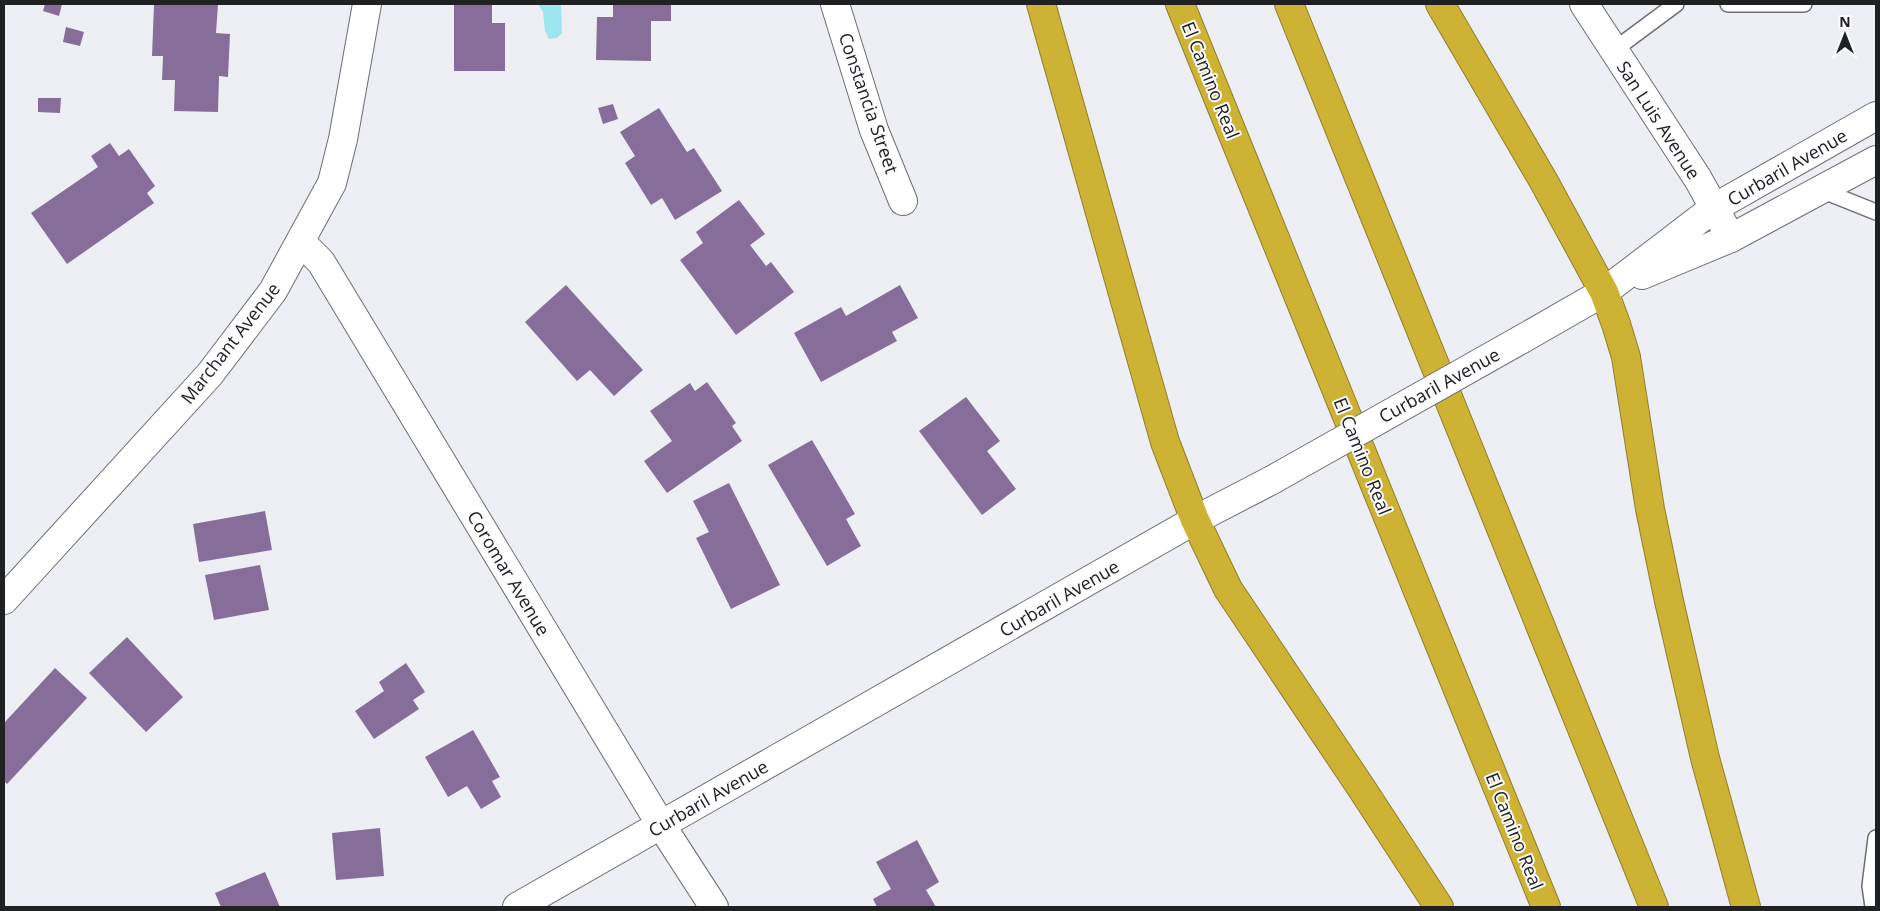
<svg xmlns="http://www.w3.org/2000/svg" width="1880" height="911" viewBox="0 0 1880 911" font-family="'Open Sans',sans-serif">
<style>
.water{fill:#9de5ef}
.building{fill:#876e9a}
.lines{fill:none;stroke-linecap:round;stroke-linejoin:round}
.lane-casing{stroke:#6c6d72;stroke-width:18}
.street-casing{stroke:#6c6d72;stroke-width:30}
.secondary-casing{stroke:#6c6d72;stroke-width:30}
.highway-casing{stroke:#907f2e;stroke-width:30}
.lane{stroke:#fff;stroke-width:15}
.street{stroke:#fff;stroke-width:28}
.secondary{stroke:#fff;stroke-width:28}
.highway{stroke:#cdb234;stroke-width:28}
.secondary-bridge-casing{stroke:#6c6d72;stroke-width:30;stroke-linecap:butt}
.secondary-bridge{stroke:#fff;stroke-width:28}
.labels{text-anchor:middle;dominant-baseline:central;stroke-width:4;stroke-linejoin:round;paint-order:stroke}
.street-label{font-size:18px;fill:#202122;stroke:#fcfcfe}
</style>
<rect width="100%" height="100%" fill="#eeeff4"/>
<!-- water -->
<path class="water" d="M538,4H561L562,33L557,38L549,39L545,31L543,12Z"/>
<!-- building -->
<g class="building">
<path d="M45,4H62L59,16L43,11Z"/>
<path d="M154,4H218L216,33L230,34L228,77L219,76L218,112L174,111L175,80H162L163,56H152Z"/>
<path d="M454,4H492V23H505V71H454Z"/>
<path d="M613,4H671V21H651V61L596,60L597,17H613Z"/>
<path d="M66,27L84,32L80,46L63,42Z"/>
<path d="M38,98H61L60,113L38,112Z"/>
<path d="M613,104L618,119L603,124L598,108Z"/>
<path d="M659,108L687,152L694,148L722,191L675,220L662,198L651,205L625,163L635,156L620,132Z"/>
<path d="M110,143L119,156L129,149L155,186L147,193L154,203L67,264L31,213L98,167L91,156Z"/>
<path d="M739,200L765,234L750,245L766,266L771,262L794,292L736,335L680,260L703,243L696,232Z"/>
<path d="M566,285L643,370L614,396L590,370L577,381L525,322Z"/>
<path d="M900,285L918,318L892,332L897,341L821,382L794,333L841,307L846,316Z"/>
<path d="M707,382L736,423L732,426L742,441L667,493L644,461L672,441L650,411L690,383L695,391Z"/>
<path d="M966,397L1000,441L987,451L1016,489L982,515L919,431Z"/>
<path d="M812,440L855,514L846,519L861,546L827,566L768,465Z"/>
<path d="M729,483L780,585L731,609L696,538L709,532L693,501Z"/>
<path d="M265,511L272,550L199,562L193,524Z"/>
<path d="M260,565L269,610L214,620L205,575Z"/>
<path d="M127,637L183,697L146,732L89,673Z"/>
<path d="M406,663L425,692L413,700L419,709L374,739L355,711L384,691L379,682Z"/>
<path d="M55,668L87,698L7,784L4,781V723Z"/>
<path d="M473,730L500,777L492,781L501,797L481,809L467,786L448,797L425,757Z"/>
<path d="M380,828L384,876L336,880L332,833Z"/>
<path d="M917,840L939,882L926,890L936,907H877L873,899L891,889L876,862Z"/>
<path d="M265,872L280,907H221L215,893Z"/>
</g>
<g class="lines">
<!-- lane casing -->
<g class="lane-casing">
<g id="lane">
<path d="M1728,4H1804"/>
<path d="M1614,50L1676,4"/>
<path d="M1821,190L1876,212"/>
<path d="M1873,907L1870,886L1876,838"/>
</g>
</g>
<!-- street casing -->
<g class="street-casing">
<g id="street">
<path d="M835,4L874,130L903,201"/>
<path d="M1584,4L1698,179L1731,238"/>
<path d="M301,242L321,262L661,825L714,907"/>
<path d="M4,600L210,374L273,291L332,183L343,139L367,4"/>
</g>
</g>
<!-- secondary casing -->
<g class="secondary-casing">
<g id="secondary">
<path d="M1642,275L1731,238L1876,160"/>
<path d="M1522,339L1604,292L1714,208L1876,116"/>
<path d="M517,907L1195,520L1272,480"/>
</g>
</g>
<!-- highway casing -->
<g class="highway-casing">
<g id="highway">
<path d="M1041,4L1165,442L1195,520L1228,589L1362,789L1439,907"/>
<path d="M1180,4L1546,907"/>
<path d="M1289,4L1654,907"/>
<path d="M1440,4L1543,180L1604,292L1616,324L1626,357L1650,509L1669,601L1705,758L1746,907"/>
</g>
</g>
<!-- lane -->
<use href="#lane" class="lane"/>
<!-- street -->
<use href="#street" class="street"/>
<!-- secondary -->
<use href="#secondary" class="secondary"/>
<!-- highway -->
<use href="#highway" class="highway"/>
<!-- secondary-bridge casing -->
<g class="secondary-bridge-casing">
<path id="secondary-bridge" d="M1272,480L1522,339"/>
</g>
<!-- secondary-bridge -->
<use href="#secondary-bridge" class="secondary-bridge"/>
</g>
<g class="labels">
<!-- street labels -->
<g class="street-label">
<text transform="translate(1211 80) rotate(68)">El Camino Real</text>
<text transform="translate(869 103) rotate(71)">Constancia Street</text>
<text transform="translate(1659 120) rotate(57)">San Luis Avenue</text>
<text transform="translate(1787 167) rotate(-30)">Curbaril Avenue</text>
<text transform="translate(230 343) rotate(-52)">Marchant Avenue</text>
<text transform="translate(1439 385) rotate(-29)">Curbaril Avenue</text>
<text transform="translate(1363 456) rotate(68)">El Camino Real</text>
<text transform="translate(509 573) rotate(59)">Coromar Avenue</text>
<text transform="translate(1059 598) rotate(-30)">Curbaril Avenue</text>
<text transform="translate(708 798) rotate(-30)">Curbaril Avenue</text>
<text transform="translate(1515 831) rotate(68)">El Camino Real</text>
</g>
</g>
<!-- border -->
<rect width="1880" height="911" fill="none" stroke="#202122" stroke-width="10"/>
<!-- north arrow -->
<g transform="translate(1845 35)" stroke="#fcfcfe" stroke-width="4" paint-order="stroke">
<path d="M0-4L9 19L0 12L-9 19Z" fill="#202122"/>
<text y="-8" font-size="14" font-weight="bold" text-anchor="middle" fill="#202122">N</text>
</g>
</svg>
